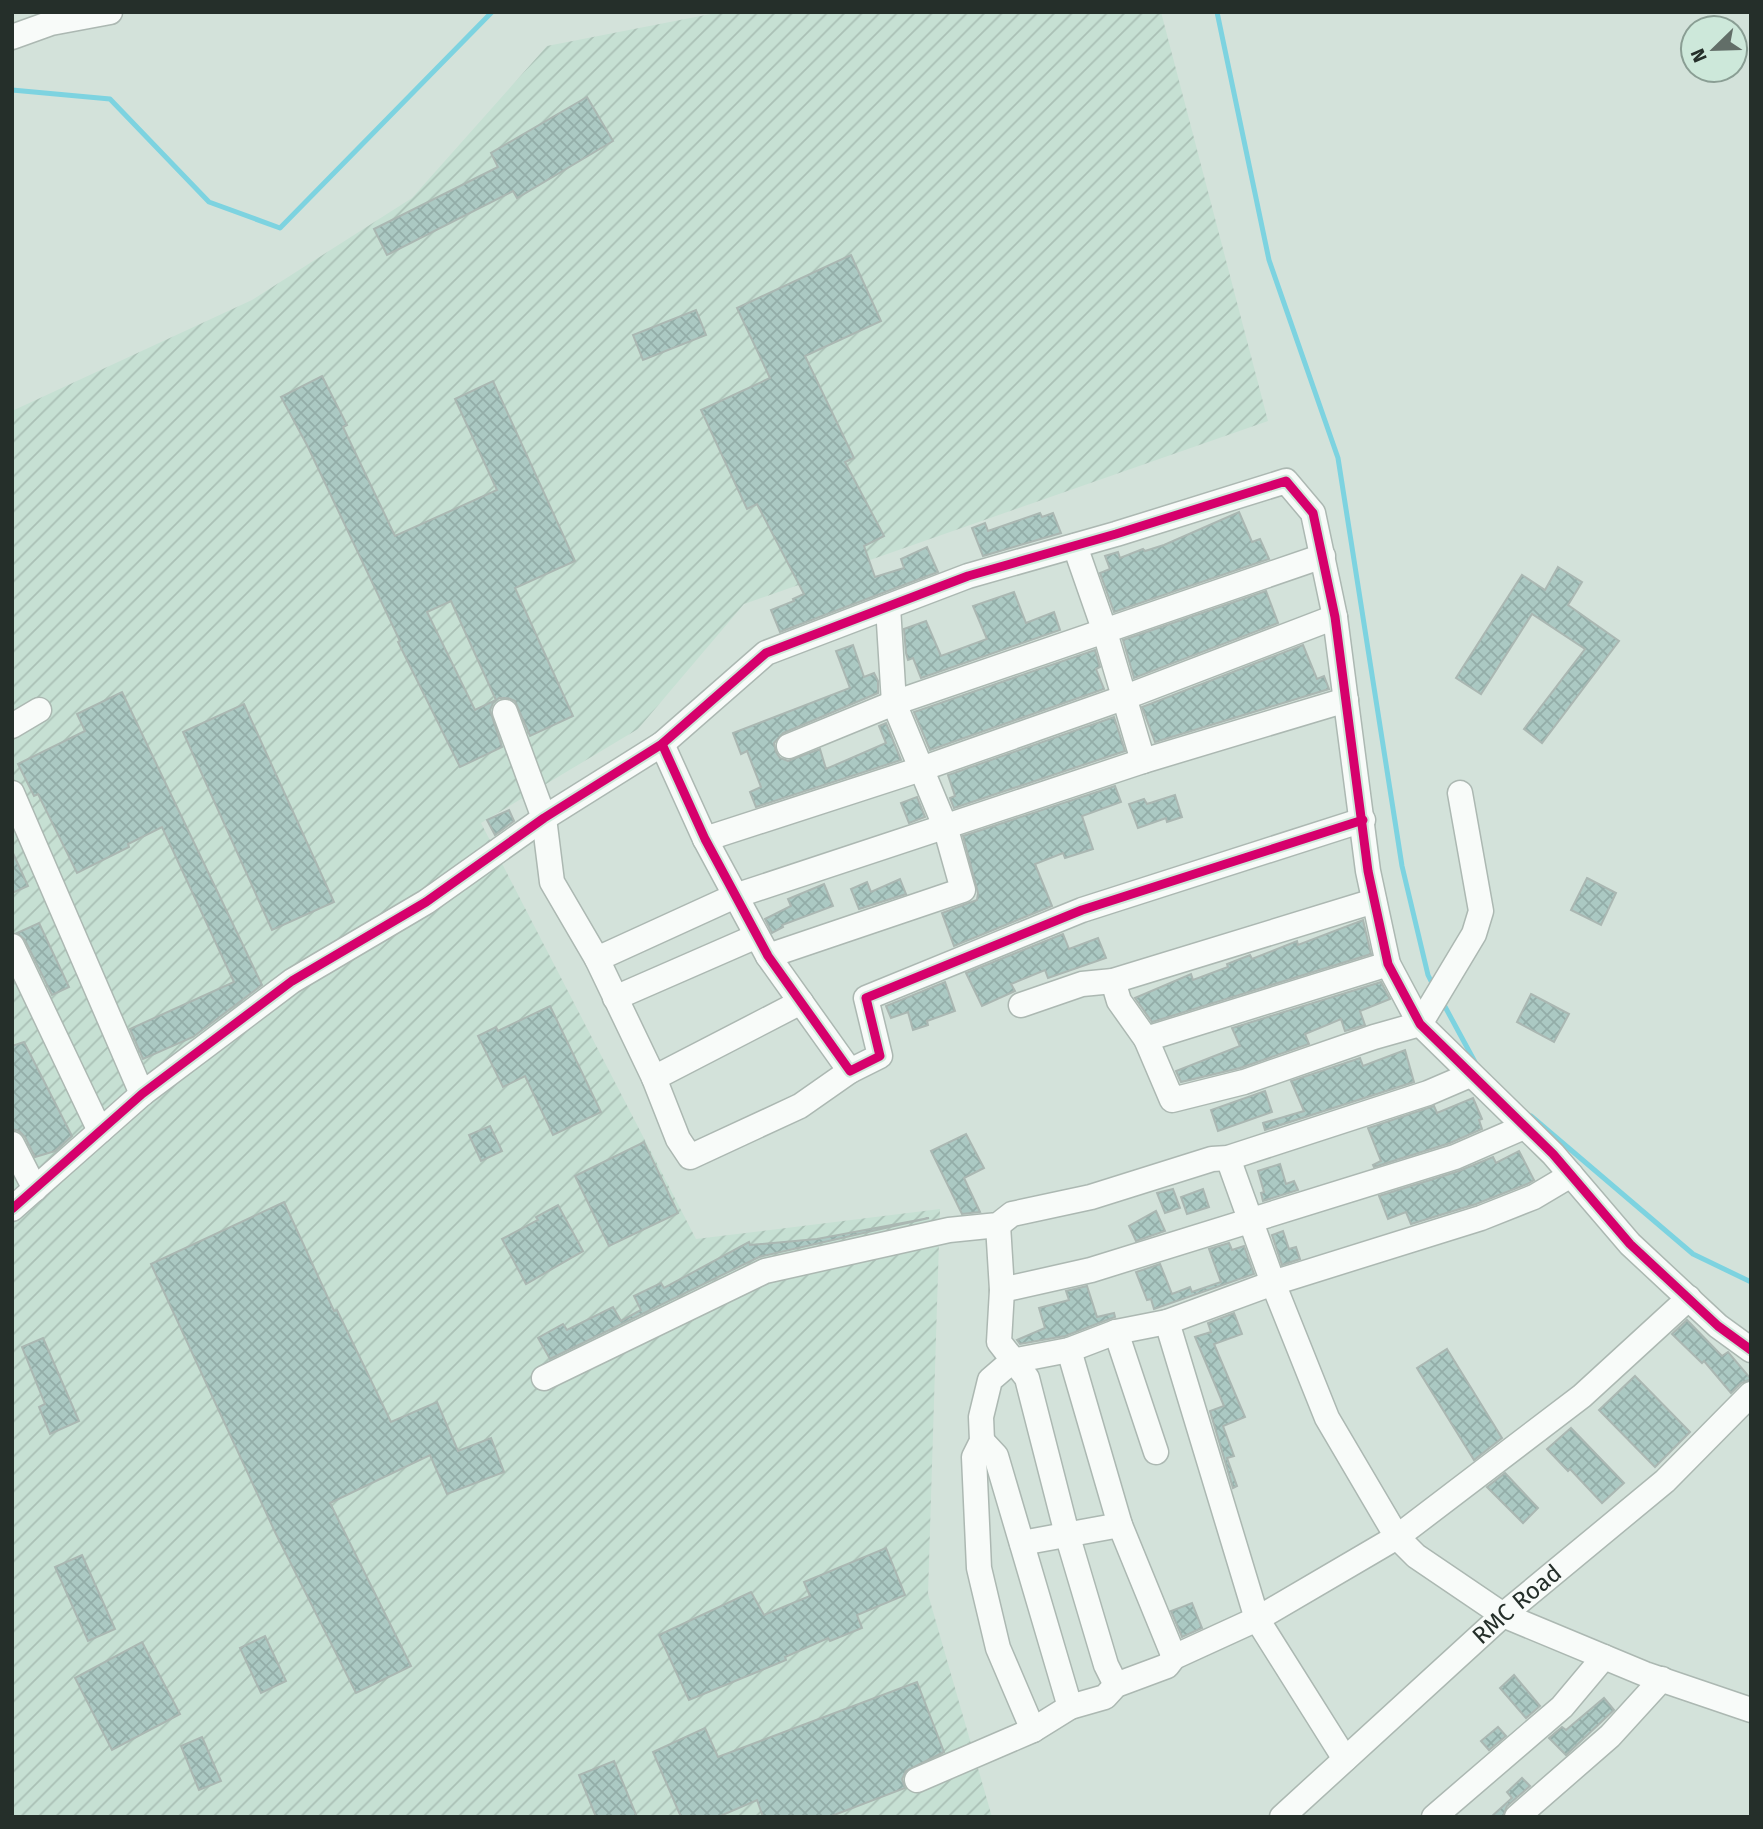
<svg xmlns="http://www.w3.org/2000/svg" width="1763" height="1829" viewBox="0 0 1763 1829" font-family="'Fira Sans',sans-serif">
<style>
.industrial{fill:url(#industrial-furrows)}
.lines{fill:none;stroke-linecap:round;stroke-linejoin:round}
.stream{stroke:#7dd3e0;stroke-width:5}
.building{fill:url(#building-cross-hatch);stroke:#aab7b2;stroke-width:2;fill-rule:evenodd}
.minor-casing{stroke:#acb8b2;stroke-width:27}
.minor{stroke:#f8fbf9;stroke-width:24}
.cycleway-casing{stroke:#cde8da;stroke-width:13}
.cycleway{stroke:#d6006c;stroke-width:9}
.labels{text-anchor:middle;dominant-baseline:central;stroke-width:7;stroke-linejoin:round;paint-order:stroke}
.street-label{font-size:24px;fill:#252f2a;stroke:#cde8da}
</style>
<defs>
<pattern id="industrial-furrows" width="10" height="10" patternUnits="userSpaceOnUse" patternTransform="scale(1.75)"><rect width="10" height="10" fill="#c6e0d3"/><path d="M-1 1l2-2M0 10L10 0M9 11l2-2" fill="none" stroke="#aac0b5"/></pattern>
<pattern id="building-cross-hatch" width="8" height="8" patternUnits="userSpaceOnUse" patternTransform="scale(1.75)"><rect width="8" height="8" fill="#abc9c3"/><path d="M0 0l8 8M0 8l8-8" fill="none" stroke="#93ada8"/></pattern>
</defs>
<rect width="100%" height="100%" fill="#d3e2da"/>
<!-- industrial -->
<path class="industrial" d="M721,12H1161L1268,421L744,604L638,729L481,823L696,1239L940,1209L928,1594L992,1817H12V411L252,300L412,198L547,46Z"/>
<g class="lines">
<!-- stream -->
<g class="stream">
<path d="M1217,12L1269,260L1338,458L1402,866L1428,975L1433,985"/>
<path d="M12,90L110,99L209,202L280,228L492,12"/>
<path d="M1443,1003L1475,1062"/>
<path d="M1531,1116L1693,1254L1751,1282"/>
</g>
</g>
<!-- building -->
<g class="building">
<path d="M587,97L613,141L517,198L513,191L387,255L374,229L498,167L491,153Z"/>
<path d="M851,255L881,321L805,356L854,458L845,462L884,536L864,546L875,577L904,568L901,559L927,547L938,572L780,632L771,610L794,601L793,599L804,594L757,504L747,509L701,410L770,378L737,308Z"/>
<path d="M696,310L706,335L643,360L633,335Z"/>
<path d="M322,376L347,425L343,427L395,536L497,490L455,399L493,381L575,561L515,588L573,716L530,736L515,701L508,698H499L493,703L490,710L502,747L460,767L398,642L400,641L307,445L281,397ZM451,601L496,700L475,710L427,612Z"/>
<path d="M1239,512L1252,542L1260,539L1269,559L1114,612L1100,573L1110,569L1105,556L1118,552L1120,558L1143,549L1145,551L1164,545Z"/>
<path d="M1040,513L1042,517L1053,513L1061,533L983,556L972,528L985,523L988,531Z"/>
<path d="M1558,567L1582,582L1568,605L1619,641L1542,743L1524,729L1585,649L1532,614L1481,694L1456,678L1522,575L1545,590Z"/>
<path d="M1266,591L1278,623L1134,678L1123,640Z"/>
<path d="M1014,592L1026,623L1054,612L1060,630L921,678L913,658L908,660L906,653L904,629L926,621L941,656L987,639L973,606Z"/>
<path d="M853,645L864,677L874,673L878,681V693L783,733L774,743L776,752L780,758L788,761L820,749L826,769L886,743L879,726L886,723L901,760L756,807L750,792L761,787L747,751L741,754L733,733L850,688L836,651Z"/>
<path d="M1303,645L1317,679L1324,676L1329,689L1155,742L1142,707Z"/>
<path d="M1095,650L1100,667L1096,669L1104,689L930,750L914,712Z"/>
<path d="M122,692L262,985L193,1037L143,1059L130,1029L234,982L162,827L128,844L129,847L77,873L38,794L34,796L18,764L85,731L77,714Z"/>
<path d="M244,704L334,902L272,930L183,732Z"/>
<path d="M1114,717L1125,751L954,808L950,798L955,796L948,775Z"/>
<path d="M1115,786L1121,802L1082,816L1093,849L1065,858L1063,853L1035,864L1052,906L954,946L942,913L977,900L978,893L963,836Z"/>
<path d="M1175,795L1182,817L1167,822L1166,818L1138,828L1129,804L1144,799L1147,804Z"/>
<path d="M917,797L925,817L909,823L901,803Z"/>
<path d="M509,810L514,821L495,835L487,820Z"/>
<path d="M12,851L28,886L12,893Z"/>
<path d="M1587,878L1616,893L1601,925L1571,910Z"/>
<path d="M900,879L906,894L859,909L851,889L867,882L871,892Z"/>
<path d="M824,884L833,906L782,925L783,927L772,933L765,919L791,906L788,899Z"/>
<path d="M1363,920L1371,954L1152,1022L1135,998L1191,974L1193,980L1228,967L1227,964L1250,955L1252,959L1297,941L1298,945Z"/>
<path d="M39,923L69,987L52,995L25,940L17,933Z"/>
<path d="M1063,934L1069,949L1098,938L1106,958L1048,978L1045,970L1011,984L1015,991L982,1006L966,973Z"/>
<path d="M945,982L955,1011L927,1021L928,1025L913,1030L908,1012L891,1018L886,1006Z"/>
<path d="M1381,982L1390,999L1360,1011L1365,1025L1345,1031L1341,1019L1305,1034L1309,1044L1240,1068L1181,1082L1176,1071L1240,1046L1232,1028Z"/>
<path d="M1531,994L1569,1014L1554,1042L1517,1022Z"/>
<path d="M550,1006L601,1112L553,1135L525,1076L503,1087L478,1036L496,1027L498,1031Z"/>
<path d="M24,1042L72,1136L55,1151L35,1157L25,1137L19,1131L12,1129V1046Z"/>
<path d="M1405,1050L1414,1082L1265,1130L1263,1123L1304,1111L1291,1081L1360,1058L1363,1066Z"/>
<path d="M1265,1091L1272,1112L1218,1131L1211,1110Z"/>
<path d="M1473,1098L1482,1119L1479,1120L1482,1129L1450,1143L1374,1167L1373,1165L1381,1161L1368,1128L1434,1106L1437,1113Z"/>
<path d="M490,1126L502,1151L481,1161L469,1135Z"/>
<path d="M966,1134L984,1168L964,1178L980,1212L962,1214L931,1151Z"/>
<path d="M644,1142L678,1213L609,1246L575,1176Z"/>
<path d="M1519,1151L1534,1180L1527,1184L1476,1204L1411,1224L1406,1212L1388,1219L1379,1196L1459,1171L1493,1157L1496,1163Z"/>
<path d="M1280,1164L1286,1184L1294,1181L1298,1190L1263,1201L1261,1193L1264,1192L1258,1171Z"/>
<path d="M1173,1189L1180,1208L1165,1213L1157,1193Z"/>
<path d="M1203,1189L1209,1207L1187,1214L1181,1197Z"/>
<path d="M284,1202L334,1311L337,1310L391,1422L437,1402L458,1451L491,1438L504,1472L447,1494L430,1455L330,1503L411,1666L356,1693L275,1532L151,1264Z"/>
<path d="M558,1205L583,1251L526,1284L502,1239L538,1220L536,1217Z"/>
<path d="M1156,1211L1165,1231L1136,1241L1129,1226Z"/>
<path d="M929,1218L759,1257L550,1359L538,1338L563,1324L567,1330L613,1307L621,1321L641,1310L634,1296L661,1283L664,1288L749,1242L750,1245L817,1239Z"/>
<path d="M1283,1231L1289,1249L1296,1247L1300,1259L1282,1265L1272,1235Z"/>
<path d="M1229,1243L1232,1250L1244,1246L1254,1274L1154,1309L1151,1299L1147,1300L1136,1272L1160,1264L1172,1294L1190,1287L1192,1292L1221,1282L1209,1249Z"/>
<path d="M1087,1286L1097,1317L1114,1313L1115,1317L1065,1336L1020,1344L1017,1340L1045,1328L1039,1308L1069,1300L1066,1291Z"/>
<path d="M1234,1313L1242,1334L1214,1344L1245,1417L1223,1426L1234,1456L1227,1458L1237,1486L1233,1488L1210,1411L1224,1406L1195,1337L1211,1332L1208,1323Z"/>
<path d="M1687,1320L1722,1356L1728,1352L1751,1379L1741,1383L1731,1393L1704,1361L1702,1363L1672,1334Z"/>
<path d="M43,1338L79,1421L50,1434L39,1407L45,1404L22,1347Z"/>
<path d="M1447,1349L1502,1438L1474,1460L1417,1368Z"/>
<path d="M1635,1376L1690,1432L1655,1467L1599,1410Z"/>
<path d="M1571,1428L1624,1483L1602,1503L1570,1469L1568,1471L1547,1449Z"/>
<path d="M1505,1473L1538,1508L1523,1523L1487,1487Z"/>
<path d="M886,1548L905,1595L857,1615L862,1628L830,1641L828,1638L785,1657L786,1660L689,1700L659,1635L751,1592L764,1615L810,1596L804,1582Z"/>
<path d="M82,1555L115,1629L88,1641L55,1567Z"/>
<path d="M1192,1603L1202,1628L1182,1637L1171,1611Z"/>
<path d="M265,1636L286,1681L261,1693L240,1648Z"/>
<path d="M142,1642L180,1714L112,1750L75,1678Z"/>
<path d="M1514,1675L1540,1706L1526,1718L1500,1688Z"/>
<path d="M917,1682L944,1752L906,1771L902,1779L905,1788L829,1817H763L757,1800L718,1817H681L653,1752L705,1728L718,1757Z"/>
<path d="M1604,1698L1614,1710L1566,1755L1549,1738L1562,1727L1566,1730Z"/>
<path d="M1498,1727L1506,1736L1489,1750L1481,1741Z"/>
<path d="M202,1737L221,1781L199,1790L181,1746Z"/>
<path d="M614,1761L637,1817H596L579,1775Z"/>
<path d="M1522,1778L1530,1786L1507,1806L1503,1817H1491L1512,1798L1507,1792Z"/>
</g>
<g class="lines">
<!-- minor casing -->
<g class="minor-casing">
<g id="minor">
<path d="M12,37L51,23L110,12"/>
<path d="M1075,546L1104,629L1143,761"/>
<path d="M505,712L544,818L552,882L597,959L654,1078L678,1139L690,1157L800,1106L850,1071"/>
<path d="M12,726L39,710"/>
<path d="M662,744L705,839L768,956L850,1071L880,1056L866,998L1082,910L1363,820"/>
<path d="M789,746L894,703L1323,556"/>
<path d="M12,793L142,1094"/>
<path d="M705,839L921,769L1123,698L1335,617"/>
<path d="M12,946L100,1131"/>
<path d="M768,956L963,890L945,826L894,703L888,607"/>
<path d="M597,959L735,896L1143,761L1346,700"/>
<path d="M1113,981L1119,1001L1146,1039L1172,1100L1244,1082L1374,1037L1420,1024L1474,934L1481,911L1460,793"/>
<path d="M615,998L757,936"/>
<path d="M1021,1005L1082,984L1113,981L1374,901"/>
<path d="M1146,1039L1388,964"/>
<path d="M654,1078L801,1002"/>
<path d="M12,1144L35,1189"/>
<path d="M1228,1158L1273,1283L1327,1418L1397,1537L1416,1556L1503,1615L1645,1674L1751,1710"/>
<path d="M12,1209L142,1094L292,981L426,902L544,818L662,744L766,653L968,576L1116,534L1286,481L1313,513L1335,617L1368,871L1388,964L1420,1024L1553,1154L1630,1244L1718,1326L1751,1350"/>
<path d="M998,1225L1002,1290L999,1342L1027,1378L1067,1534L1106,1665L1116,1685"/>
<path d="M1002,1290L1091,1270L1455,1157L1524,1127"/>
<path d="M1167,1322L1257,1619L1345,1759"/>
<path d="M1116,1332L1156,1452"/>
<path d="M1069,1350L1120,1525L1174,1657"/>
<path d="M544,1378L765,1271L949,1230L998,1225L1012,1214L1091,1197L1212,1159L1228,1158L1428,1093L1470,1075"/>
<path d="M982,1441L996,1456L1070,1707"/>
<path d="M1022,1543L1120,1525"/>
<path d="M1033,1730L998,1648L979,1568L974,1457L982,1441L981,1417L990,1380L1012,1361L1069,1350L1116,1332L1167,1322L1273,1283L1481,1218L1534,1197L1571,1175"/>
<path d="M917,1780L1033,1730L1070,1707L1105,1697L1116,1685L1167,1666L1174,1657L1257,1619L1397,1537L1582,1396L1689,1298"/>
<path id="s1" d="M1282,1817L1503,1615L1665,1481L1751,1394"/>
<path d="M1434,1817L1562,1707L1604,1657"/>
<path d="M1517,1817L1610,1736L1662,1679"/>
</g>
</g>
<!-- minor -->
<use href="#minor" class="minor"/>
<!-- cycleway casing -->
<g class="cycleway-casing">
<g id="cycleway">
<path d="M662,744L705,839L768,956L850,1071L880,1056L866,998L1082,910L1363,820"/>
<path d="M12,1209L142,1094L292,981L426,902L544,818L662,744L766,653L968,576L1116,534L1286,481L1313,513L1335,617L1368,871L1388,964L1420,1024L1553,1154L1630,1244L1718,1326L1751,1350"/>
</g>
</g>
<!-- cycleway -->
<use href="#cycleway" class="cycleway"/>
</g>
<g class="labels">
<!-- street labels -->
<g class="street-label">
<text stroke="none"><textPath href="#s1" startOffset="317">RMC Road</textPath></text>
</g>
</g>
<!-- border -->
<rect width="1763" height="1829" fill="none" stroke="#252f2a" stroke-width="28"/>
<!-- north arrow -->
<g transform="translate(1714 49) rotate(247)"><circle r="33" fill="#cde8da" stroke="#8a9e94" stroke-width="2"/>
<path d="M0-5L12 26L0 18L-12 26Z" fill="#626e68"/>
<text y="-10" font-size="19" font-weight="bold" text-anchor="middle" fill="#252f2a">N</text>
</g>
</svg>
